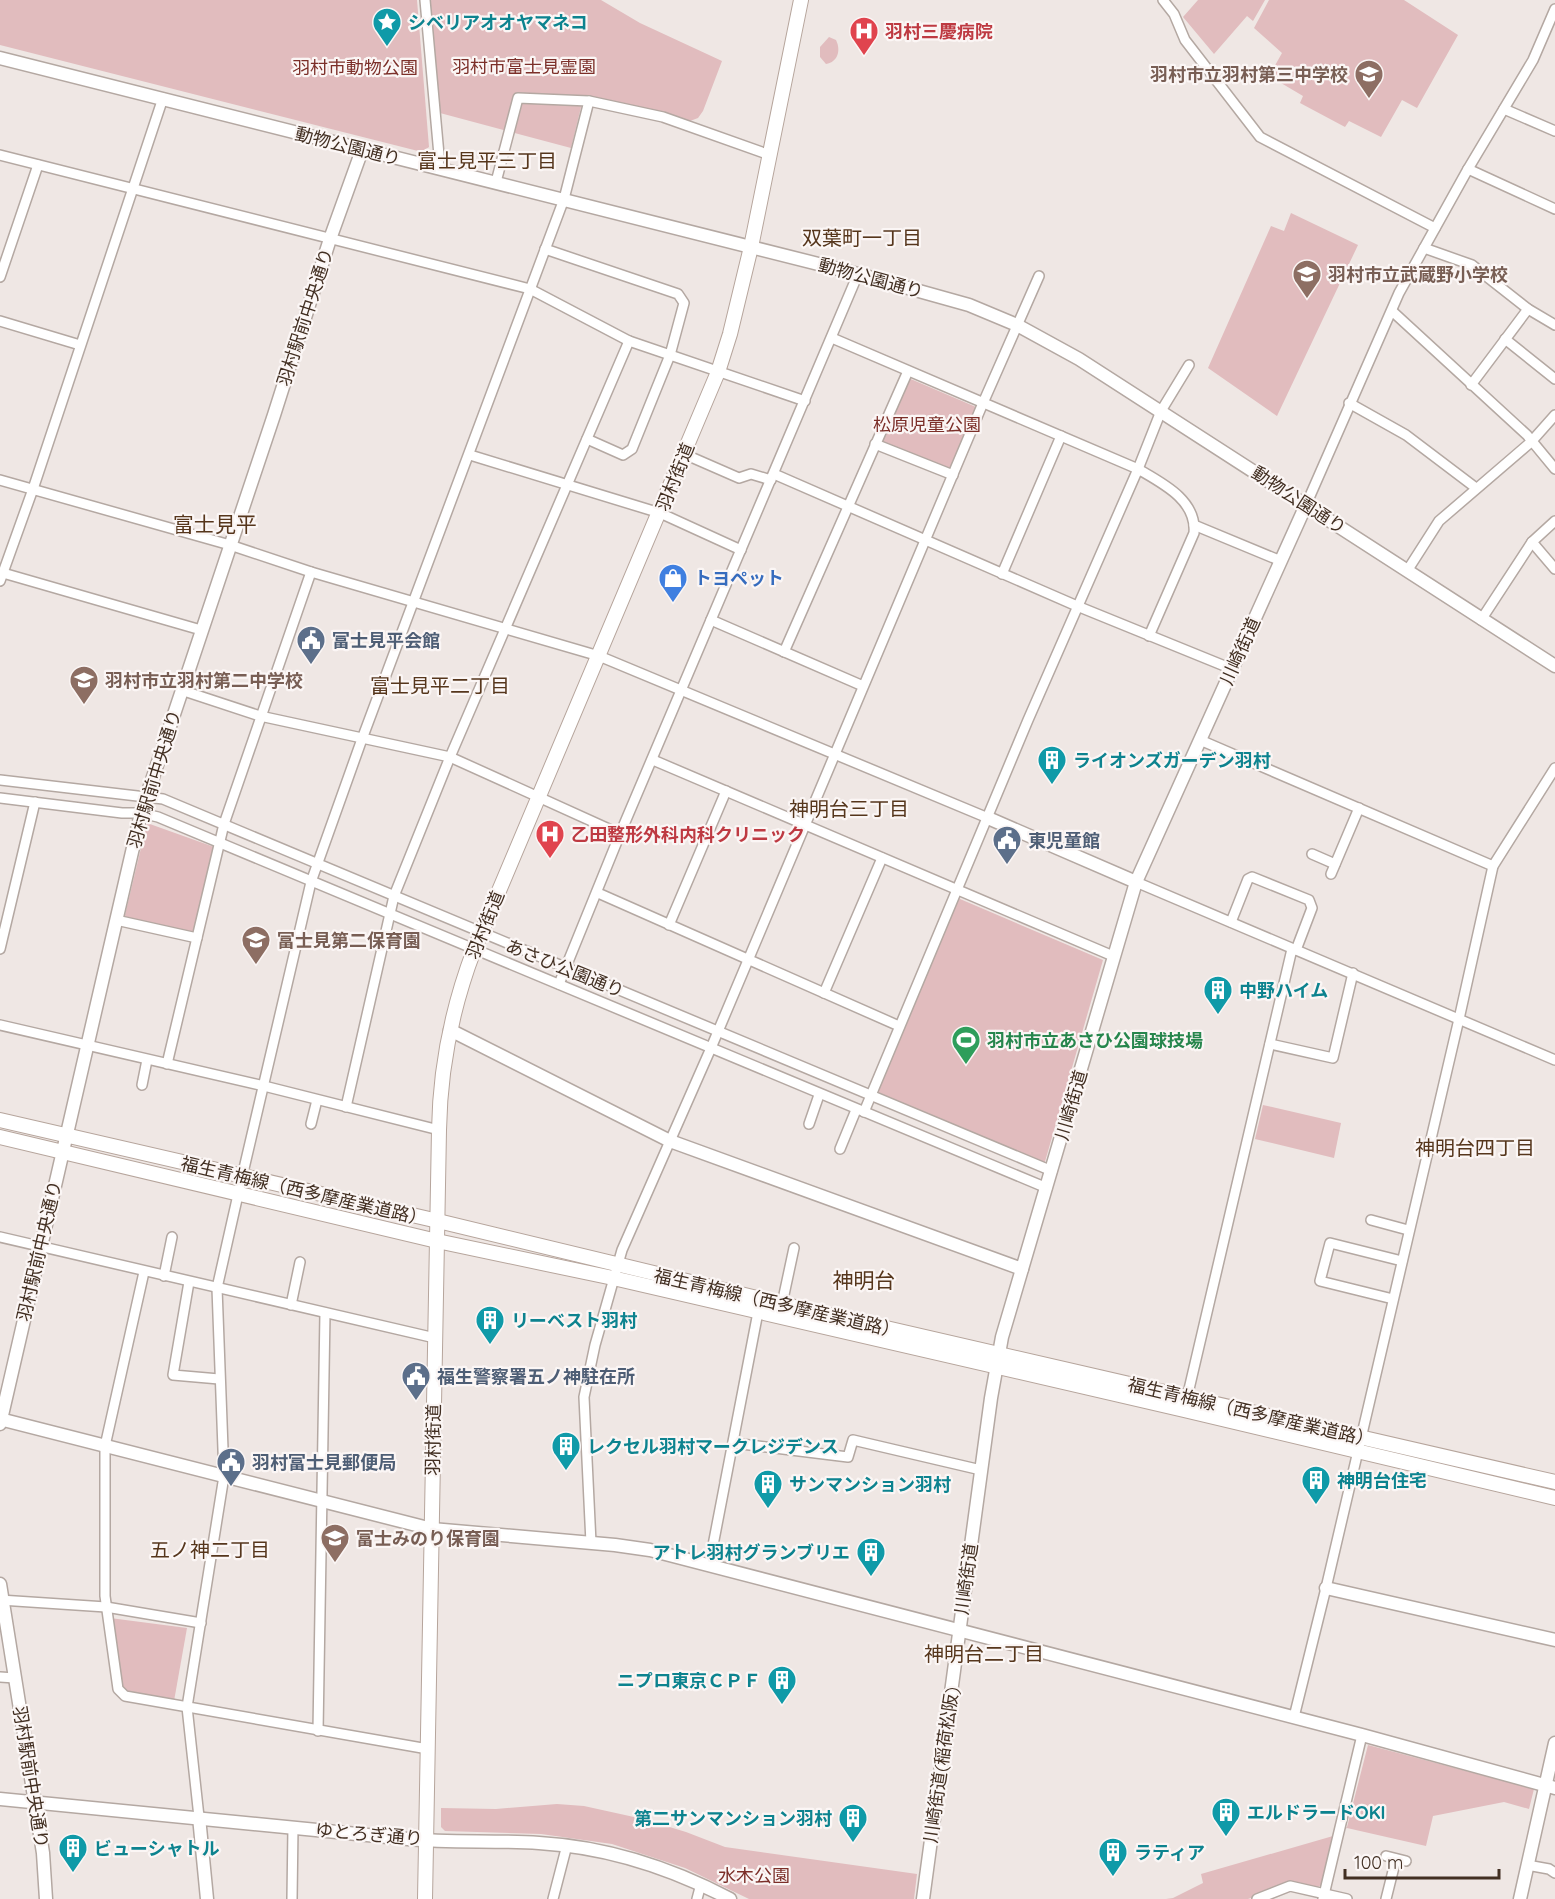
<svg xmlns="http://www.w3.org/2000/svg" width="1555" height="1899" viewBox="0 0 1555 1899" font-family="Quicksand,'Noto Sans JP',sans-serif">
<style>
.green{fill:#e1bcbe}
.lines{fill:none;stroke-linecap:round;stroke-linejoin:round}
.minor-casing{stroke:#b4a8a2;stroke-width:12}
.tertiary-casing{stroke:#b4a8a2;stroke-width:15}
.secondary-casing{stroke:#b6a59c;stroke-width:16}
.minor{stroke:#fff;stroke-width:9}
.tertiary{stroke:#fff;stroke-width:12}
.secondary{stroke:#fff;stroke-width:14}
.labels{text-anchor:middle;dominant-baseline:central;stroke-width:4.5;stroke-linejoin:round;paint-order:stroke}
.culture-label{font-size:18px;font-weight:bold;fill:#0d838f;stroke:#fbf6f5;text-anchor:start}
.health-label{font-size:18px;font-weight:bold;fill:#be3a42;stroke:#fbf6f5;text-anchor:start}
.park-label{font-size:18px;fill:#7c2f29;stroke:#fbf6f5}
.education-label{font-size:18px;font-weight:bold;fill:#785e54;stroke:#fbf6f5;text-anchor:start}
.street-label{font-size:18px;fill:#422f22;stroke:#fbf6f5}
.shop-label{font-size:18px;font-weight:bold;fill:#366cbe;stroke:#fbf6f5;text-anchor:start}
.service-label{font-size:18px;font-weight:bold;fill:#4e5e75;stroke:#fbf6f5;text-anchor:start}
.leisure-label{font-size:18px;font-weight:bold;fill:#27864d;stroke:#fbf6f5;text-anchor:start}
.neighbourhood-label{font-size:20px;fill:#56361c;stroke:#fbf6f5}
.quarter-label{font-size:21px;fill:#56361c;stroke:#fbf6f5}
</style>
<rect width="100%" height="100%" fill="#efe7e4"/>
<!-- green -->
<g class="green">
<path d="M0,0H417L429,147L422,152L0,45Z"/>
<path d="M429,0H601L640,23L722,61L703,111L698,118L690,121L584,95L571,148L440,113Z"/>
<path d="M1198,0H1265L1253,21L1247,16L1214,54L1183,17Z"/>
<path d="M1269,0H1404L1458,35L1417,108L1402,100L1381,137L1349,121L1345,127L1300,103L1303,96L1281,83L1273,69L1282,53L1254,28Z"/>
<path d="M829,37L836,40C841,50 838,62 826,64L820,57V47Z"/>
<path d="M1291,213L1358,245L1277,416L1208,368L1271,226L1284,231Z"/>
<path d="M906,377L976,407L949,472L877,443Z"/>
<path d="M147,823L217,848L193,935L124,919Z"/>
<path d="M953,896L1103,960L1044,1165L873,1097Z"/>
<path d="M1263,1105L1341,1123L1334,1158L1255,1139Z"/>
<path d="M110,1618L187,1628L174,1701L132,1697L118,1689Z"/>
<path d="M1368,1745L1534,1789L1529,1809L1504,1802L1433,1816L1426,1846L1347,1828L1333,1836L1321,1885L1318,1887L1289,1883L1248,1899H1166L1173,1898L1203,1883L1201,1874L1333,1836L1347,1827Z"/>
<path d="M557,1804L584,1806L643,1819L686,1832L725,1847L917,1874L914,1899H749L685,1868L612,1844L541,1834L445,1831L441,1827V1808L496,1809Z"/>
</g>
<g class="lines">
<!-- minor casing -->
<g class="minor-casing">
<g id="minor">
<path d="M425,0L439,155L438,169"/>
<path d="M1163,0L1174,14L1185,40L1260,137L1435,228"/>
<path d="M1504,109L1555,131"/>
<path d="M0,155L530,289L629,341L805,401"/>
<path d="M1468,169L1555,209"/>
<path d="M496,182L518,98L589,101L663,117L770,155"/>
<path d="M1424,248L1472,265L1528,309L1555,325"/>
<path d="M545,249L678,294L684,303L670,355L632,449L623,455L587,439"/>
<path d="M0,277L38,165"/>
<path d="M1392,311L1527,435L1555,469"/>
<path d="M0,321L80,345"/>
<path d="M832,338L1138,469C1162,483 1197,500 1194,533L1149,636"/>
<path d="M1505,339L1555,379"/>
<path d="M1471,385L1528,309"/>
<path d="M1349,403L1406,435L1476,488"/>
<path d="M875,444L953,475"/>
<path d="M684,454L739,478L751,474L771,480"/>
<path d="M470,455L660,513L741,550"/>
<path d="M774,474L1077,606L1232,669"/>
<path d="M0,480L230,545L311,572L599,656L988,818"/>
<path d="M1306,505L1399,293L1468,169L1533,60L1555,9"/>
<path d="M1194,525L1281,561"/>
<path d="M1532,542L1555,569"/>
<path d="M1407,571L1439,521L1531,442L1555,415"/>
<path d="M3,573L201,630"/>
<path d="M1002,574L1061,436"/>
<path d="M0,581L33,489L163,98"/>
<path d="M711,620L863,686"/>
<path d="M1481,620L1532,542L1555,521"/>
<path d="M784,652L908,371"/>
<path d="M181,690L260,716L450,757L620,834"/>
<path d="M1200,740L1493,866"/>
<path d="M653,760L1113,956"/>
<path d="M0,780L163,799L1052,1171"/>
<path d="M0,798L122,813H141L158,817L1047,1188"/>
<path d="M1312,854L1335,864"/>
<path d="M1331,874L1359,808"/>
<path d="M1136,882L1555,1060"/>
<path d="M598,893L899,1026"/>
<path d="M116,920L197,938"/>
<path d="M1231,922L1248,879L1252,877L1309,900L1312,908L1296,950"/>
<path d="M669,925L726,791"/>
<path d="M0,949L35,802"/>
<path d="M559,984L620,834L858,274"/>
<path d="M824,993L882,858"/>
<path d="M0,1025L264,1086L439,1130"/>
<path d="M1270,1044L1333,1058L1353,973"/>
<path d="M167,1064L224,824L311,572"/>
<path d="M142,1085L147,1060"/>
<path d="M346,1107L394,896L450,757L629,341"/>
<path d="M864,1112L1028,720L1138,469L1161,411L1189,365"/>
<path d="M311,1124L317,1100"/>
<path d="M809,1124L819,1095"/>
<path d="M840,1149L856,1110"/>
<path d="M1371,1220L1408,1230"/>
<path d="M0,1237L435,1338"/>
<path d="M144,1272L105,1446V1596L118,1689L125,1696L428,1749"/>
<path d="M164,1276L172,1237"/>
<path d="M189,1282L173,1375L219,1379"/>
<path d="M1393,1299L1320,1281L1330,1243L1402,1261"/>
<path d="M782,1304L794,1248"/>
<path d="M291,1305L300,1262"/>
<path d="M1186,1402L1292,949"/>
<path d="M733,1443L848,1457L853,1440L981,1470"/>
<path d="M591,1543L584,1397L595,1345L622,1250L711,1048L983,403L1039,276"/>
<path d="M709,1566L759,1307"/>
<path d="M0,1600L106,1607L201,1623"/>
<path d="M0,1677L15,1678"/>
<path d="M1294,1717L1326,1588L1459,1019L1493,866L1555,768"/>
<path d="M318,1731L325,1313"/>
<path d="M199,1817L187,1707L224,1476L217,1288L242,1177L311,882L362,739L564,199L589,101"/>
<path d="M1386,1856L1406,1861"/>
<path d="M1527,1865L1549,1869L1555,1873"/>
<path d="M292,1899L293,1827"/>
<path d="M553,1899L567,1845"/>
<path d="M697,1899L701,1884"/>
<path d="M1257,1899L1290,1886L1347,1899"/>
<path d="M1323,1899L1362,1735"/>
<path d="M1386,1899L1396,1859"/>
</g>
</g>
<!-- tertiary casing -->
<g class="tertiary-casing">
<g id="tertiary">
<path d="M0,58L858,274L969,305L1017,325L1079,359L1555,666"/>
<path d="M988,818L1136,882"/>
<path d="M450,1030L670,1141L1022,1269"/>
<path d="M0,1419L432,1529L615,1545L650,1550L1362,1735L1555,1788"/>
<path d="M0,1424L141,813L274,415L330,239L362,150"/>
<path d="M0,1584L43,1853L46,1899"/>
<path d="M1326,1588L1555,1640"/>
<path d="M0,1799C136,1812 272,1825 408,1839C451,1843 496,1840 539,1843C607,1847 671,1868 730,1899"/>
<path d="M199,1817L207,1899"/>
<path d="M923,1899L991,1398L1002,1337L1136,882L1306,505"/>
<path d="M1520,1899L1555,1743"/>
</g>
</g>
<!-- secondary casing -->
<g class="secondary-casing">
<g id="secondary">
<path d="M0,1120L438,1221L782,1304L1555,1482"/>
<path d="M0,1137L437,1241L613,1278L1184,1410L1555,1498"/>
<path d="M425,1899L439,1130C440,1068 452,1008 474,950L718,372L730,334L751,247L801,0"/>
</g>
</g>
<!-- minor -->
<use href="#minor" class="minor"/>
<!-- tertiary -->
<use href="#tertiary" class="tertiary"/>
<!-- secondary -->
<use href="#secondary" class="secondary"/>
</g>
<!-- icons -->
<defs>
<g id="sight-pin" transform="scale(1.5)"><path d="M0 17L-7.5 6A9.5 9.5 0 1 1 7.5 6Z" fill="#0f9aa8" stroke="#fbf6f5"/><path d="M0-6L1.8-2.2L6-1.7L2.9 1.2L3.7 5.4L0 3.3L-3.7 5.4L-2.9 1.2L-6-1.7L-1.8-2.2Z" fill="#fff"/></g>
<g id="hospital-pin" transform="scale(1.5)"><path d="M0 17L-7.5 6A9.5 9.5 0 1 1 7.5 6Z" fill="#e0444e" stroke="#fbf6f5"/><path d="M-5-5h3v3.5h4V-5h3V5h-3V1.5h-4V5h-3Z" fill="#fff"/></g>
<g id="school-pin" transform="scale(1.5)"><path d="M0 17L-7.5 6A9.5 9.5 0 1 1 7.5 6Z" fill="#8d6e63" stroke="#fbf6f5"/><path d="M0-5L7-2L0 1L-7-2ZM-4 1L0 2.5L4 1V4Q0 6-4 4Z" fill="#fff"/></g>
<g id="shop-pin" transform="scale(1.5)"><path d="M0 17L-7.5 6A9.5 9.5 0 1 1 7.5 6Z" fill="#3f7fe0" stroke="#fbf6f5"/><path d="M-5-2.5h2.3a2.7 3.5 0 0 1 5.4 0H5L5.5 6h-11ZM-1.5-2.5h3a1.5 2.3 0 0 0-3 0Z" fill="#fff"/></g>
<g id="civic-pin" transform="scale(1.5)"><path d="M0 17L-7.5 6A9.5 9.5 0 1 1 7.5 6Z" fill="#5c6f8a" stroke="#fbf6f5"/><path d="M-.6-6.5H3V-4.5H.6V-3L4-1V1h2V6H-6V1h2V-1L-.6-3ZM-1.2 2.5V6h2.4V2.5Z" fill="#fff"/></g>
<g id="building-pin" transform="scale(1.5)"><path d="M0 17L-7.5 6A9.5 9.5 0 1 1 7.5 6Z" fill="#0f9aa8" stroke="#fbf6f5"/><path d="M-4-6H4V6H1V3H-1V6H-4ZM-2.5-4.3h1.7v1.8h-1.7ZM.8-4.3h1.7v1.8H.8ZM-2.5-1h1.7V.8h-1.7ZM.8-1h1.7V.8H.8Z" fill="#fff"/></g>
<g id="stadium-pin" transform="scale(1.5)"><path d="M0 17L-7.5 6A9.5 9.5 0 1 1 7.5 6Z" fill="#2e9e5b" stroke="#fbf6f5"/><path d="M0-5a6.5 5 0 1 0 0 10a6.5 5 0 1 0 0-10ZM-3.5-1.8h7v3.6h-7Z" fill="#fff"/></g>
</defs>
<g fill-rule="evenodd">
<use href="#sight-pin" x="387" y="22"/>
<use href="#hospital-pin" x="864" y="31"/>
<use href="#school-pin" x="1369" y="74"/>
<use href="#school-pin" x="1307" y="274"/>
<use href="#shop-pin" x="673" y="578"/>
<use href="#civic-pin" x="311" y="640"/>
<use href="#school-pin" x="84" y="680"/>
<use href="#building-pin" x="1052" y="760"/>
<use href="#hospital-pin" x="550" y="834"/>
<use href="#civic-pin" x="1007" y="840"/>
<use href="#school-pin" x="256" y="940"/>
<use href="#building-pin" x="1218" y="990"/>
<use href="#stadium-pin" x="966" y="1040"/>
<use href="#building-pin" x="490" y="1320"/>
<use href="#civic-pin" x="416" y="1376"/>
<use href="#building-pin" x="566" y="1446"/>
<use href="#civic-pin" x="231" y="1462"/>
<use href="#building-pin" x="1316" y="1480"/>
<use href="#building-pin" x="768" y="1484"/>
<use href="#school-pin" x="335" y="1538"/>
<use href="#building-pin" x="871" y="1552"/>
<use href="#building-pin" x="782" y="1680"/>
<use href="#building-pin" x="1226" y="1812"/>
<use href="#building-pin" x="853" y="1818"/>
<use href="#building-pin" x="73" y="1848"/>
<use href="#building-pin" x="1113" y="1852"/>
</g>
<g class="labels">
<!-- culture labels -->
<g class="culture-label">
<text x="408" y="22">シベリアオオヤマネコ</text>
<text x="1073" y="760">ライオンズガーデン羽村</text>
<text x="1239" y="990">中野ハイム</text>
<text x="511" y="1320">リーベスト羽村</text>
<text x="587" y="1446">レクセル羽村マークレジデンス</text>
<text x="1337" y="1480">神明台住宅</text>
<text x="789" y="1484">サンマンション羽村</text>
<text x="850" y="1552" text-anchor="end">アトレ羽村グランブリエ</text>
<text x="761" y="1680" text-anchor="end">ニプロ東京ＣＰＦ</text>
<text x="1247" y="1812">エルドラードOKI</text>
<text x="832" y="1818" text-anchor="end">第二サンマンション羽村</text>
<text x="94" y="1848">ビューシャトル</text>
<text x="1134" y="1852">ラティア</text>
</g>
<!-- health labels -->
<g class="health-label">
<text x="885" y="31">羽村三慶病院</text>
<text x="571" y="834">乙田整形外科内科クリニック</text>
</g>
<!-- park labels -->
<g class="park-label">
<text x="524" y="66">羽村市富士見霊園</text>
<text x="355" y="67">羽村市動物公園</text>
<text x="927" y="424">松原児童公園</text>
<text x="754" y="1875">水木公園</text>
</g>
<!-- education labels -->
<g class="education-label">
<text x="1348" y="74" text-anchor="end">羽村市立羽村第三中学校</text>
<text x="1328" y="274">羽村市立武蔵野小学校</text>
<text x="105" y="680">羽村市立羽村第二中学校</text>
<text x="277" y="940">富士見第二保育園</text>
<text x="356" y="1538">富士みのり保育園</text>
</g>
<!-- street labels -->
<g class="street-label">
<text transform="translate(348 146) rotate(14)">動物公園通り</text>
<text transform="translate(871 278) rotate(15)">動物公園通り</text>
<text transform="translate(305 317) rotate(-72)">羽村駅前中央通り</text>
<text transform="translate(675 477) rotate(-68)">羽村街道</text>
<text transform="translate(1299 500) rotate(33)">動物公園通り</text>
<text transform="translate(1240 651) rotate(-66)">川崎街道</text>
<text transform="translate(154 779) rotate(-73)">羽村駅前中央通り</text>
<text transform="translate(485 925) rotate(-68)">羽村街道</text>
<text transform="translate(565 968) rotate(22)">あさひ公園通り</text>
<text transform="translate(1071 1105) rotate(-74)">川崎街道</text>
<text transform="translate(304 1191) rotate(13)">福生青梅線（西多摩産業道路）</text>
<text transform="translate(39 1251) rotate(-77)">羽村駅前中央通り</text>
<text transform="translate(777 1303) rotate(13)">福生青梅線（西多摩産業道路）</text>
<text transform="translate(1251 1412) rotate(13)">福生青梅線（西多摩産業道路）</text>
<text transform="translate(433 1440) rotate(-89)">羽村街道</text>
<text transform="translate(966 1579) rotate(-82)">川崎街道</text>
<text transform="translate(941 1765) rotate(-82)">川崎街道(稲荷松阪)</text>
<text transform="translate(31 1777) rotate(81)">羽村駅前中央通り</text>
<text transform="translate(369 1834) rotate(5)">ゆとろぎ通り</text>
</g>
<!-- shop labels -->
<g class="shop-label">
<text x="694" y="578">トヨペット</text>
</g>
<!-- service labels -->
<g class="service-label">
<text x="332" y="640">富士見平会館</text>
<text x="1028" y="840">東児童館</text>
<text x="437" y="1376">福生警察署五ノ神駐在所</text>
<text x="252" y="1462">羽村富士見郵便局</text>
</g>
<!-- leisure labels -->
<g class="leisure-label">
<text x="987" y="1040">羽村市立あさひ公園球技場</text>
</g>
<!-- neighbourhood labels -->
<g class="neighbourhood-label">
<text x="487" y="160">富士見平三丁目</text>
<text x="862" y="237">双葉町一丁目</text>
<text x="440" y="685">富士見平二丁目</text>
<text x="849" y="808">神明台三丁目</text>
<text x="1475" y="1147">神明台四丁目</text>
<text x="210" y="1549">五ノ神二丁目</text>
<text x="984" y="1653">神明台二丁目</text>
</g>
<!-- quarter labels -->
<g class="quarter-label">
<text x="215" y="524">富士見平</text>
<text x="864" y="1280">神明台</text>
</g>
</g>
<!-- scale -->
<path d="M1345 1869v9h154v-9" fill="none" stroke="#422f22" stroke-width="3"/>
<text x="1354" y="1869" font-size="18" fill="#422f22" stroke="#fbf6f5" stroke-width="4.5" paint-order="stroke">100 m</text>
</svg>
